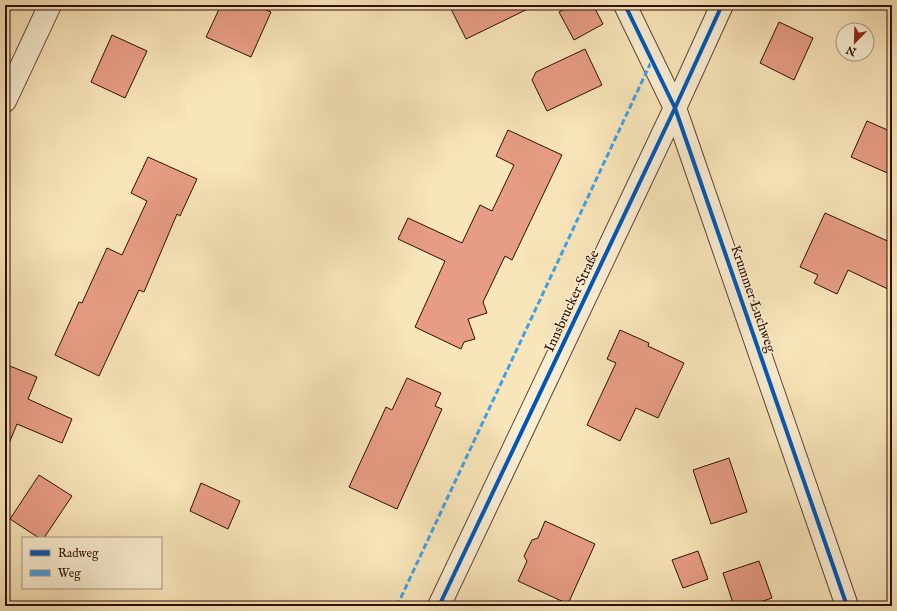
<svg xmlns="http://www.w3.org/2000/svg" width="897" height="611" viewBox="0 0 897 611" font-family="'IM FELL English',serif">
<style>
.building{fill:#e79d85;stroke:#2d0f04}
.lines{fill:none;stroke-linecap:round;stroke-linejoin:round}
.minor-casing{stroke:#604431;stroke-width:24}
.minor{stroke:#faeed2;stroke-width:22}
.quiet{stroke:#3ea1e9;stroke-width:3;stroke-dasharray:6 3;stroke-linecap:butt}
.cycleway-casing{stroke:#faeed2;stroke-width:6}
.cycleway{stroke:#0057b8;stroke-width:4}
.labels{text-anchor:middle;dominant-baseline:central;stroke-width:3;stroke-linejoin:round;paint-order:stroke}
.street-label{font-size:14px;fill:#2d0f04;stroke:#faeed2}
</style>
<rect width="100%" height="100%" fill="#f8e5b9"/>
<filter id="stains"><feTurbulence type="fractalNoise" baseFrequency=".005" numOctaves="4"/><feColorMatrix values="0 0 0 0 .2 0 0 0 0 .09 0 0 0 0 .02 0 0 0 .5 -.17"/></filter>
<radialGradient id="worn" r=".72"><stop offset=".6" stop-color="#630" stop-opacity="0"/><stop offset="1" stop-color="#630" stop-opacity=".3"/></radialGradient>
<!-- building -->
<g class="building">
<path d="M221,5H255L271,12L251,57L206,37Z"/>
<path d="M449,5H536L466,39Z"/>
<path d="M573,5H593L603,24L574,40L559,12Z"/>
<path d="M779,22L813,38L794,80L760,63Z"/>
<path d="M112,35L147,51L125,98L91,82Z"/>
<path d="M585,49L602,85L547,111L532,80L536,72Z"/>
<path d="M867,121L892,132V175L851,157Z"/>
<path d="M508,130L562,155L512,260L505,256L483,302L487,313L468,319L475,339L464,342L461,349L415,327L445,261L398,239L408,218L462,243L480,205L492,211L514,165L496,156Z"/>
<path d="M148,157L197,179L180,216L177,214L144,292L139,290L99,376L55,355L79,302L82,303L107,248L122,255L147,201L131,193Z"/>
<path d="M825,213L892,243V291L848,270L837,294L814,283L818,275L800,267Z"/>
<path d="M620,330L649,343L648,346L684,363L658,418L636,408L620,441L587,425L616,363L607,359Z"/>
<path d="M5,364L37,377L28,399L72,419L62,443L17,424L5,453Z"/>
<path d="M407,378L441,393L435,406L442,409L397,509L349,487L386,407L392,410Z"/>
<path d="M729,458L747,512L711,524L693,470Z"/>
<path d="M39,475L72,496L44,538H39L10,519Z"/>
<path d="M201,483L240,501L228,529L190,511Z"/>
<path d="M545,521L595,544L568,604L518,581L527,561L524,556L532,540L538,538Z"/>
<path d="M698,551L708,579L683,588L672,560Z"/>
<path d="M759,561L772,598L749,606H734L723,573Z"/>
</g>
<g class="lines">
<!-- minor casing -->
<g class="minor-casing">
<g id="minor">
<path d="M625,5L675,108L847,606"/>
<path d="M5,101L50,5"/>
<path d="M439,606L675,108L722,5"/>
</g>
</g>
<!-- minor -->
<use href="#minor" class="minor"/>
<!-- quiet -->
<path class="quiet" d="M397,606L652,60"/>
<!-- cycleway casing -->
<g class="cycleway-casing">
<g id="cycleway">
<path d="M625,5L675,108L847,606"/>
<path d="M439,606L675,108L722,5"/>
</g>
</g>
<!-- cycleway -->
<use href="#cycleway" class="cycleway"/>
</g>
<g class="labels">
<!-- street labels -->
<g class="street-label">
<text transform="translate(753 299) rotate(71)">Krummer Luchweg</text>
<text transform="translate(572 301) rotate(-65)">Innsbrucker Straße</text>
</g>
</g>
<!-- margin -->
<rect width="897" height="611" fill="none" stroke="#f8e5b9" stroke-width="20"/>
<rect x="6" y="6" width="885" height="599" fill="none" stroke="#2d0f04" stroke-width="2"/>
<rect x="10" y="10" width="877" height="591" fill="none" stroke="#2d0f04"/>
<!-- legend -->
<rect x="22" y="537" width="140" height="52" fill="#faeed2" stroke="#a89580"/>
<rect x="30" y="550" width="20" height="6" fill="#0057b8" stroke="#a89580"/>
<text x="58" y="557" font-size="12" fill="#2d0f04">Radweg</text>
<rect x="30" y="570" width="20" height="6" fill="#3ea1e9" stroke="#a89580"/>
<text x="58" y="577" font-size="12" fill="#2d0f04">Weg</text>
<!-- north arrow -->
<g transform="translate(855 42) rotate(203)"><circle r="19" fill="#faeed2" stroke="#a89580"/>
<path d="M0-3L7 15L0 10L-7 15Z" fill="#8f2418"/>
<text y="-6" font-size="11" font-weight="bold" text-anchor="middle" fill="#2d0f04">N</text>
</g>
<rect width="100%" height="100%" filter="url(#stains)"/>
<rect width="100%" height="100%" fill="url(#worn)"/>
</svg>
